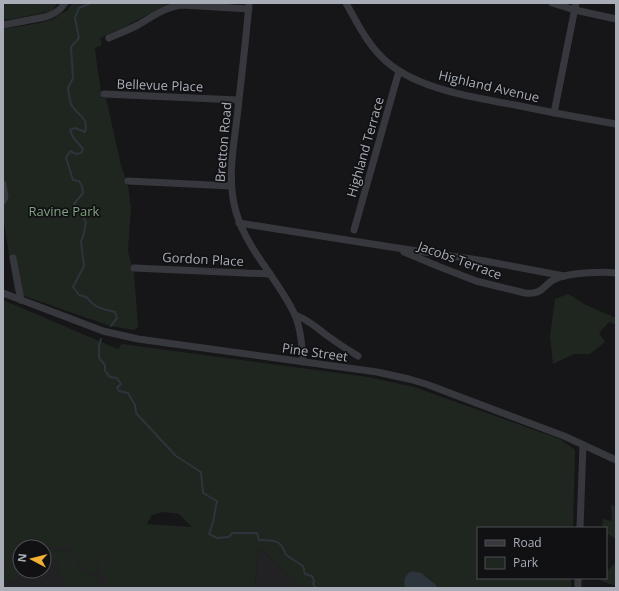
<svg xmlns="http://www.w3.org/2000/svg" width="619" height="591" viewBox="0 0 619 591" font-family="'Open Sans',sans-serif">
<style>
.built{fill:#222225}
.green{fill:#1e261f;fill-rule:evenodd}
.water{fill:#2c353c}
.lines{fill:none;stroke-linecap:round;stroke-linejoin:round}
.stream{stroke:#2c353c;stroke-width:2}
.minor{stroke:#37383d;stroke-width:7}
.labels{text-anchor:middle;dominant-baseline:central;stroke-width:3.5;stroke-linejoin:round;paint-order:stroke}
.street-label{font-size:13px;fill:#a8adb8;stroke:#111113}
.park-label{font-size:13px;fill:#7fa381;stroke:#111113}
</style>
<rect width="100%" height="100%" fill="#161618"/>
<!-- built -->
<g class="built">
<path d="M108,546L106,588H3V574L20,551V571H44V547Z"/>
<path d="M258,547L303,588H255Z"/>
</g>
<!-- green -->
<g class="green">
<path d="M3,3H56L57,4L52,11L18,18L3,20Z"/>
<path d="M72,3H170L122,28L100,38L102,45L95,48L96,57L102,98H106L121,165L128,185L131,208L128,251L134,274L138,327L134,330L110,326L27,297L25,296L15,292L3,216V29C19,26 35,25 50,20C57,18 61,12 67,11Z"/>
<path d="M568,294L586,305L616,318V325L609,322L599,333L605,342L590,354H574L553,364L550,337L555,299Z"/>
<path d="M3,300L118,349L122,344L368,377L414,387L560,439L574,449L575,451L573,528H478V578H571V588H438C430,578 424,574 411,571L404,582L405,588H303L258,547L255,588H106V576H100L97,551L95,549C95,557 100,568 95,575C90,572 85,569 82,565C76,558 74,550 64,547H20V571H27L16,580H9L3,588ZM162,512L179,514L192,527L147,524L152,515Z"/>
<path d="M611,505H613L616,507V539L606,533V528H603L602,526L603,519L612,521Z"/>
<path d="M44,550H55L67,552L74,557L78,565L85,573L102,582V588H69L62,581L57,561L44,562Z"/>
<path d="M616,562V586L601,581V578H606V570L609,569Z"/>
</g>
<!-- water -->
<path class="water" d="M411,571L421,573L434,583L438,588H405C403,579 404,577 411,571Z"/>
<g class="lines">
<!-- stream -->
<g class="stream">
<path d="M91,3L79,8L75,18L79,38L71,47L73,78L68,88C69,93 69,99 71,104C77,116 89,116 85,132L75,128L70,130L73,137L83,149L81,153L76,154L70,151L66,158L73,180L79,181L82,186L83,193L74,204L75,210L82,215L86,222L84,233L81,242L84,266L73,287L79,295C89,297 86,298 93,304C99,309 108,310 115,312L117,318L111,326"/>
<path d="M101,339L99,346V358L105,365V371L110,377L117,378L121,384L117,388L119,391L128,393L135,405L136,413L176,456L201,472L203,493L217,501L213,522L209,534L217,538L229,537L232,533H257L259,540C273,540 281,539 286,555L303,566L305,574L312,576L314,581L313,584L316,588"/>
</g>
<!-- minor -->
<g class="minor">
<path d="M249,3C246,41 241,80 237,118C233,150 227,180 236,212C247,250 278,279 295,315C301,330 302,346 303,362"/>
<path d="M346,3C358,24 368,46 387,62C418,89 475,98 515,105C548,112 582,118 616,124"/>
<path d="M552,3L575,10L616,19"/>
<path d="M3,25L45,17C54,14 60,11 65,3"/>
<path d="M109,38C118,34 128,30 138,25C152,17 166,6 183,5L249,9"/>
<path d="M104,94L238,100"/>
<path d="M554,113L576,3"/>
<path d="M128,181L231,186"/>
<path d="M3,184L5,197L3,201"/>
<path d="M239,223L391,247L485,261L564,276"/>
<path d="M354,230L399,71"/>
<path d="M404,252L440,267L476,281L525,293C544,295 542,285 555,279C567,273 602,271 616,273"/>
<path d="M13,258L21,300"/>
<path d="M134,268L270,274"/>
<path d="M3,293L103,331L138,339L377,372L409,379L426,384L564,436L616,460"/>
<path d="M295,315C308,319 318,329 329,337C339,344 348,350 358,356"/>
<path d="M580,528L583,445"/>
<path d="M578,588V578"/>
</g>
</g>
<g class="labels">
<!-- street labels -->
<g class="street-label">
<text transform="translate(160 85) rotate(2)">Bellevue Place</text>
<text transform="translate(489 86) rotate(13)">Highland Avenue</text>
<text transform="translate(223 142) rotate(-85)">Bretton Road</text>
<text transform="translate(365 147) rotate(-74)">Highland Terrace</text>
<text transform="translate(203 259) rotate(3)">Gordon Place</text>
<text transform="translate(460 260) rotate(20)">Jacobs Terrace</text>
<text transform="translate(315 352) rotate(8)">Pine Street</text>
</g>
<!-- park labels -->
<g class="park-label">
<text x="64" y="211">Ravine Park</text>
</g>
</g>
<!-- border -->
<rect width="619" height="591" fill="none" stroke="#a8adb8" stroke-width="8"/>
<!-- legend -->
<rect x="477" y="527" width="130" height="52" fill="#111113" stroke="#4d4f55"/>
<rect x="485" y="540" width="20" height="6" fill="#37383d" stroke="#4d4f55"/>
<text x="513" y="547" font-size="12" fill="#a8adb8">Road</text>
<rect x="485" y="557" width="20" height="12" fill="#1e261f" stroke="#4d4f55"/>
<text x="513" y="567" font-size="12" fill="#a8adb8">Park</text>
<!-- north arrow -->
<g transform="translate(32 559) rotate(277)"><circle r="19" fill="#111113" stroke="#4d4f55"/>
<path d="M0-3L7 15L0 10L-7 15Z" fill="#f2b134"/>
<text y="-6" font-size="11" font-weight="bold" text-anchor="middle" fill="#a8adb8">N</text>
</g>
</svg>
